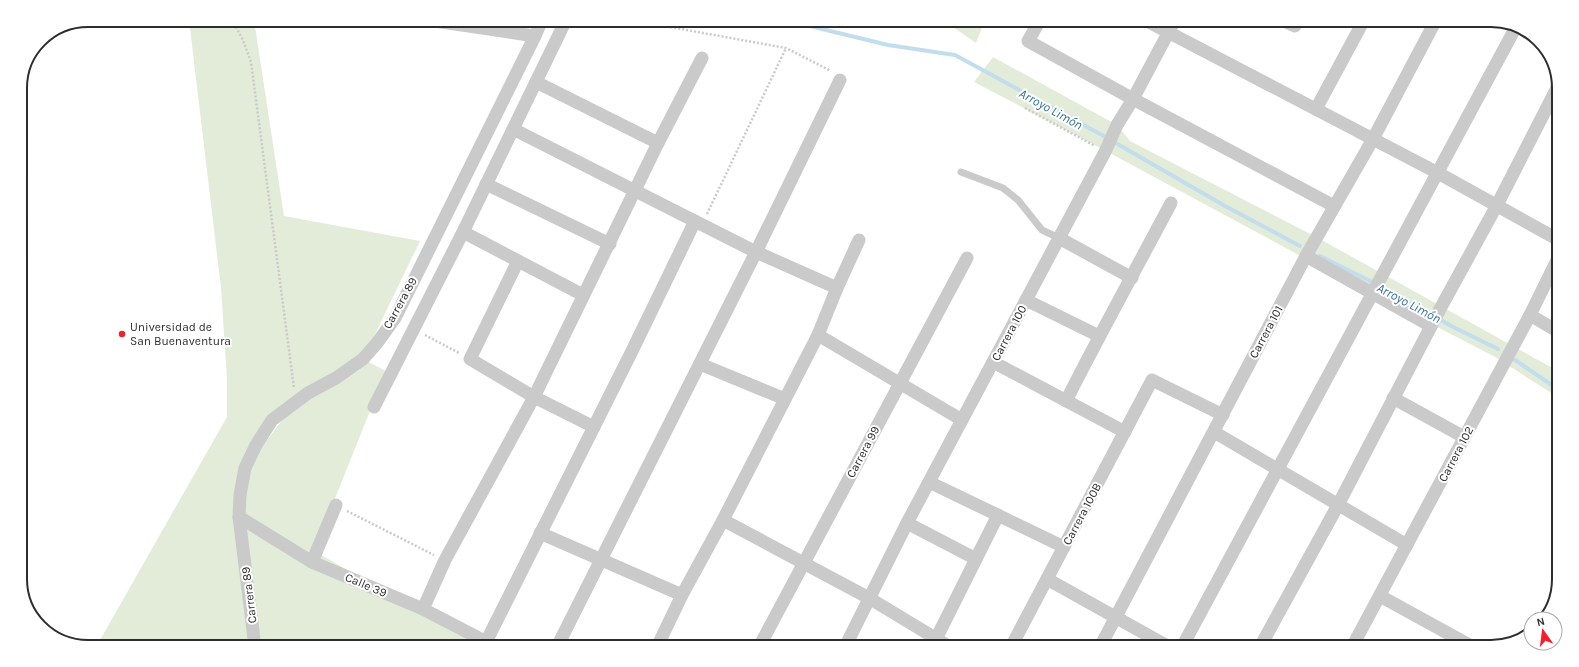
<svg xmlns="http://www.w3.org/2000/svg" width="1579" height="667" viewBox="0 0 1579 667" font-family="Karla,sans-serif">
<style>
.green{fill:#e3ecd8;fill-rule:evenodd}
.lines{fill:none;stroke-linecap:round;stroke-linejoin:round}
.stream{stroke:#c2ddee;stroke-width:4}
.path{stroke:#cacaca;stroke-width:2.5;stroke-dasharray:2 2;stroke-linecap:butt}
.lane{stroke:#cacaca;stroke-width:7}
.street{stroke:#cacaca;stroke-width:13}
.poi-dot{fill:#f61d2d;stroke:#fff;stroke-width:1.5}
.labels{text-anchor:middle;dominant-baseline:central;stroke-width:4;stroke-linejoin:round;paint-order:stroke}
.street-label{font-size:12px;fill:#2d2d2d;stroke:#fff}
.poi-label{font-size:12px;fill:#2d2d2d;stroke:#fff;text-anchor:start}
.water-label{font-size:13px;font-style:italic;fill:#347096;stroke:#fff}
.rim{fill:none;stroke:#2d2d2d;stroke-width:2}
</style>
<rect width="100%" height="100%" fill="#fff"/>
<!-- green -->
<g class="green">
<path d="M189,20H254L284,216L420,241L363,359L386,371L314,551L483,647H262L244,546L255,647H96L227,417V379L221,288ZM293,406L251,461L256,445Z"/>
<path d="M943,20H985L976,43Z"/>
<path d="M993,57L1117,125L1130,141L1318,238L1556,370V396L1497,358L1295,253L1106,151L974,82Z"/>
</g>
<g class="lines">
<!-- stream -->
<g class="stream">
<path d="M785,20L888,45L955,55L1102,135L1225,206L1300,246"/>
<path d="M1320,256L1388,290L1453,327L1498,349"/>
<path d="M1515,360L1556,388"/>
</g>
<!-- path -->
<g class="path">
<path d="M232,20L243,40L251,62L294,388"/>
<path d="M631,20L786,48L831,71"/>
<path d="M1025,108L1095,146"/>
<path d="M707,214L786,48"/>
<path d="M425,335L459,353"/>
<path d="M347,511L434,555"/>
</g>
<!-- lane -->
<path class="lane" d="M961,172L1003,188L1018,200L1042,230L1059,238"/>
<!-- street -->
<g class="street">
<path d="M428,20L535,36"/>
<path d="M1040,20L1028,41L1133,99L1334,206"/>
<path d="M1145,20L1438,173L1557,239"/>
<path d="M1282,20L1295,26"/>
<path d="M536,82L658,143"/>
<path d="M1316,109L1364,20"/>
<path d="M513,129L756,252L837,288"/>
<path d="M486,184L610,244"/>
<path d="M463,232L583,295"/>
<path d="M1059,238L1132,278"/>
<path d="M1306,256L1431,326"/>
<path d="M518,261L470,359L534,397L594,427"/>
<path d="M1026,300L1099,336"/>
<path d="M1530,315L1557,331"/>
<path d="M818,335L962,420"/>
<path d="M993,362L1125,432"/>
<path d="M700,364L785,399"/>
<path d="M1393,398L1464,437"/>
<path d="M1066,401C1100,334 1136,269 1171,203"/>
<path d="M374,407L463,232L566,20"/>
<path d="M1214,432L1407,545"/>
<path d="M929,482L1064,547"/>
<path d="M239,517L312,562L423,609L496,647"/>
<path d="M723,520L869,598L950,647"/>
<path d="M907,523L976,559"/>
<path d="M540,533L682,595"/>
<path d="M312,562L336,505"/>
<path d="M1047,579L1169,647"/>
<path d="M1380,596L1473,647"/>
<path d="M423,609L445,560L534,397L658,143L702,58"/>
<path d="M936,639L998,515"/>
<path d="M486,642L632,351L695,221"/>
<path d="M255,647L239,517L240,495L245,468L256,445L272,420L308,393L336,378L363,359L377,343L395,318L535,36L542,20"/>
<path d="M557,647L756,252L840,80"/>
<path d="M657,647L682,595L723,520L818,335L837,288L859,240"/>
<path d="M759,647L967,258"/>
<path d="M845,647L907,523L1106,150L1117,125L1133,99L1175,20"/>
<path d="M1011,647L1152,380L1223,415"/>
<path d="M1100,647L1306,256L1373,139L1436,20"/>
<path d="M1182,647L1517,25"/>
<path d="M1260,647L1338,505L1440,309L1497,205L1559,84"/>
<path d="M1352,647L1530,315L1557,260"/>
</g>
</g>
<!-- markers -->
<circle class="poi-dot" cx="122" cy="334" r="4"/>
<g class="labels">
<!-- street labels -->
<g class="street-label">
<text transform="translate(400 303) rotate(-61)">Carrera 89</text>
<text transform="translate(1266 332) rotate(-62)">Carrera 101</text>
<text transform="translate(1009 333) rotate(-62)">Carrera 100</text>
<text transform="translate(863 452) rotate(-62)">Carrera 99</text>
<text transform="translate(1456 454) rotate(-62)">Carrera 102</text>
<text transform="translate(1082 514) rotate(-62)">Carrera 100B</text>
<text transform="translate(366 585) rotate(23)">Calle 39</text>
<text transform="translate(249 595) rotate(-97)">Carrera 89</text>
</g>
<!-- poi labels -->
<g class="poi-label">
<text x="130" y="327">Universidad de<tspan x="130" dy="14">San Buenaventura</tspan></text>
</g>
<!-- water labels -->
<g class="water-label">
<text transform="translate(1051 109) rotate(29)">Arroyo Limón</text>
<text transform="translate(1409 303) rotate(28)">Arroyo Limón</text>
</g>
</g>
<!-- crop -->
<path d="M0 0H1579V667H0ZM88 27H1491A61 61 0 0 1 1552 88V579A61 61 0 0 1 1491 640H88A61 61 0 0 1 27 579V88A61 61 0 0 1 88 27Z" fill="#fff" fill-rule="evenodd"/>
<path class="rim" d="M88 27H1491A61 61 0 0 1 1552 88V579A61 61 0 0 1 1491 640H88A61 61 0 0 1 27 579V88A61 61 0 0 1 88 27Z"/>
<!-- north arrow -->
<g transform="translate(1543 631) rotate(346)"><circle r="19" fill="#ffffff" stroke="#ababab"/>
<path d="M0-3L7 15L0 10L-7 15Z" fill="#f61d2d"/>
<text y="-6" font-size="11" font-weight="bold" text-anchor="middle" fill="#2d2d2d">N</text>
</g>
</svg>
